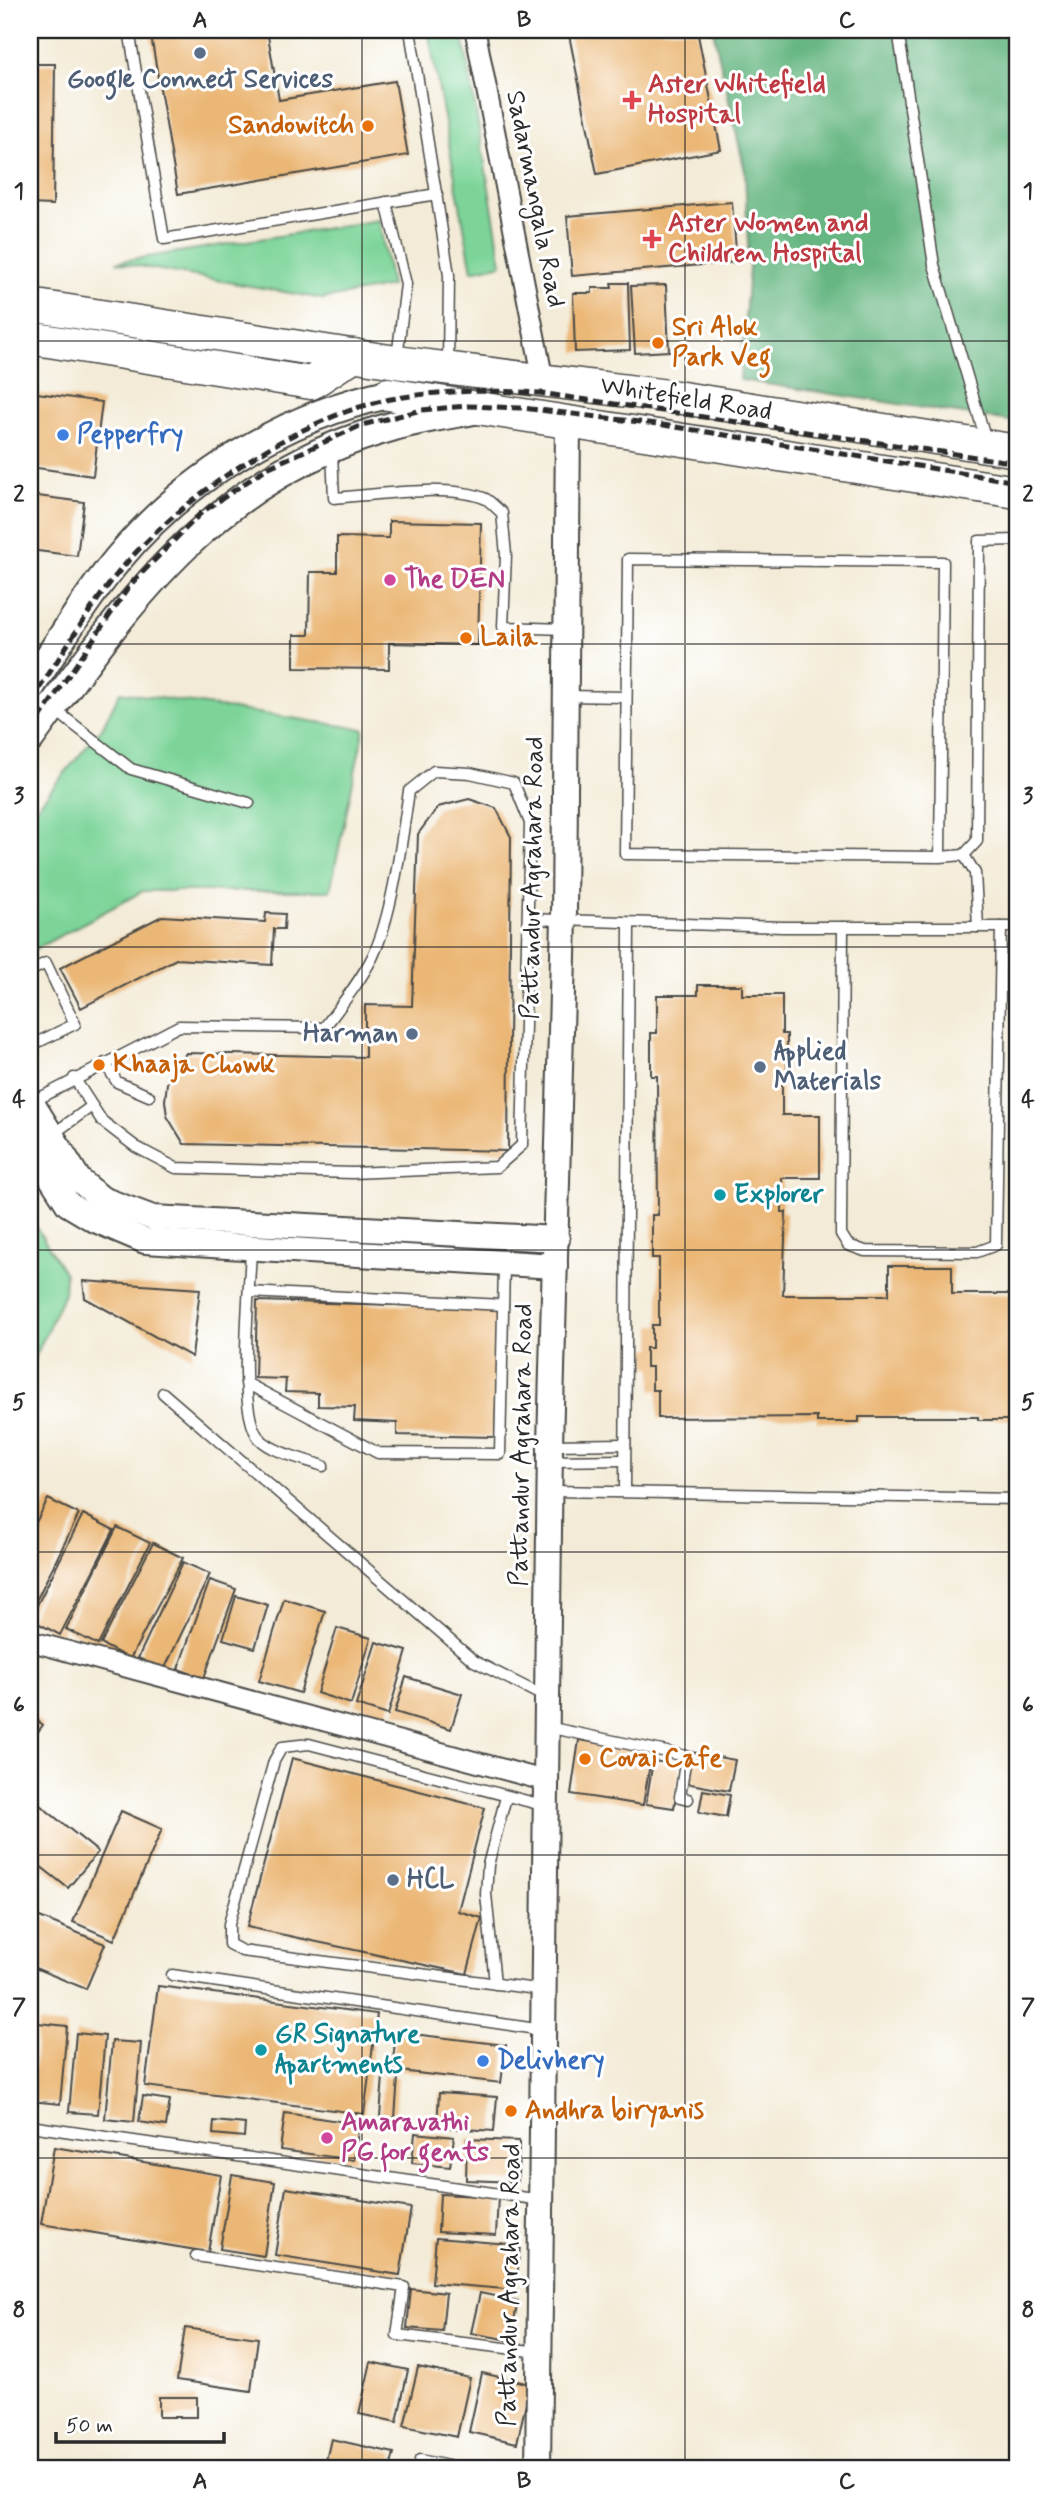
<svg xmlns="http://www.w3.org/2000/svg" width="1047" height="2499" viewBox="0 0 1047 2499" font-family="Mynerve,sans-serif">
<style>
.green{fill:#7cd499;stroke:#548062;stroke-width:2}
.forest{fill:#65b681;stroke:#487056;stroke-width:2}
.building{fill:#ebb776}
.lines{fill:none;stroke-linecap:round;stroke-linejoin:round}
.service-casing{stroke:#494845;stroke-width:13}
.minor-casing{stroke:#494845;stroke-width:23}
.tertiary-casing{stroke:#494845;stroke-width:28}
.secondary-casing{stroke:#494845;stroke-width:32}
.primary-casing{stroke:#494845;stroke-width:35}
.service{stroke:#fff;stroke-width:10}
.minor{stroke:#fff;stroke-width:19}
.tertiary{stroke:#fff;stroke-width:24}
.secondary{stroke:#fff;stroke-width:28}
.primary{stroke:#fff;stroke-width:32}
.rail{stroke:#2b2b2b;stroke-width:5;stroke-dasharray:10 5;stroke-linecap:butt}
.grid{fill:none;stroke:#2b2b2b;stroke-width:2;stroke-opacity:0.55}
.service-dot{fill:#5c6f8a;stroke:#fff;stroke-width:2.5}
.health-dot{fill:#e0444e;stroke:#fff;stroke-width:2.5}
.food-dot{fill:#e8710a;stroke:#fff;stroke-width:2.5}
.shop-dot{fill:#3f7fe0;stroke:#fff;stroke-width:2.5}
.hotel-dot{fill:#d1479c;stroke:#fff;stroke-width:2.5}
.culture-dot{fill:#0f9aa8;stroke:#fff;stroke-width:2.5}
.labels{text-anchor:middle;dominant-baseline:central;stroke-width:6;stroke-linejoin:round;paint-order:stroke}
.service-label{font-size:26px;font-weight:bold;fill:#4e5e75;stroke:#fff;text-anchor:start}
.health-label{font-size:26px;font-weight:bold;fill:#be3a42;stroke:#fff;text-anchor:start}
.food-label{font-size:26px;font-weight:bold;fill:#c56008;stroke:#fff;text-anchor:start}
.street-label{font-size:26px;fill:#2b2b2b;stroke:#fff}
.shop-label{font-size:26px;font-weight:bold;fill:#366cbe;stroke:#fff;text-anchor:start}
.hotel-label{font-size:26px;font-weight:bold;fill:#b23c85;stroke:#fff;text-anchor:start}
.culture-label{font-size:26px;font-weight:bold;fill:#0d838f;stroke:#fff;text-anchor:start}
.neatline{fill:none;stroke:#2b2b2b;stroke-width:2.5}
.grid-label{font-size:23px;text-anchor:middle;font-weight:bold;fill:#2b2b2b}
</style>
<rect width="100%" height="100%" fill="#fff"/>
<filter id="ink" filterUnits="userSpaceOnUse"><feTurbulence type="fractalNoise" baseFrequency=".0143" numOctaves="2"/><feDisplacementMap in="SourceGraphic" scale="14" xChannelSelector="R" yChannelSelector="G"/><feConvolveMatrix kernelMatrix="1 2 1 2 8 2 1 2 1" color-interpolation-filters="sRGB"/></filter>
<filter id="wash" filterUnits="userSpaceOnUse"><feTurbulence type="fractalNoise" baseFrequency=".00686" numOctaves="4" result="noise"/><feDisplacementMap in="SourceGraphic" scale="28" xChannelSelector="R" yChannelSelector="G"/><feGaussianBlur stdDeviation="1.57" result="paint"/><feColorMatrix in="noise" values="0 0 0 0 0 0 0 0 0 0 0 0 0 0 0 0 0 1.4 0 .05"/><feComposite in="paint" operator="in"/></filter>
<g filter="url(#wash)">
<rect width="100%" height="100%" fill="#f3ebd7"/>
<!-- green -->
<g class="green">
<path d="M428,30H462L502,264L472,271Z"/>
<path d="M379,220L391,286L323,299L116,262Z"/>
<path d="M120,692L364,729L330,891H143L30,952V815L102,728Z"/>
<path d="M1012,1110L1017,1113V1179L1012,1182Z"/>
<path d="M30,1217L65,1274L64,1293L30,1369Z"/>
</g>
<!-- forest -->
<path class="forest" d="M713,30H1017V422L740,380L749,268L745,171Z"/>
<g id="blocks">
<!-- building -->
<g class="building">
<path d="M150,30H267L279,100L395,81L408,155L178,194Z"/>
<path d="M568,30H697L721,150L597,174Z"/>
<path d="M30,64H55L53,205L30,204Z"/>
<path d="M732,202L737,262L572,276L567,216Z"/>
<path d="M611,283H628L630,350L575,352L573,293H592V288H612Z"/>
<path d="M666,285L669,351L635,353L631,286Z"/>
<path d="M30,392L102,402L93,476L30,467Z"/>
<path d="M30,495L84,502L77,556L30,550Z"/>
<path d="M389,521L481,523L478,645L389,643V669L294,668V635H309L310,572H337V537L389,538Z"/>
<path d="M469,799L496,808L511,837L508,1151L184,1144L167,1116L165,1101L167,1083L186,1053L365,1057V1005L412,1006L418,834L438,807Z"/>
<path d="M266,913L285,914L284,929H274L272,965L176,959L81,1008L60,968L162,916L265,922Z"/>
<path d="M698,985H742V995H782V1034H787V1077H782V1115H820V1178H782V1212H786L783,1295H889V1266H952V1294H1017V1420H978V1417H859V1422H817V1417L658,1418V1390H652V1367H646V1348H652V1325H659V1258H652V1215H658L657,1076H651V1033H657V995H698Z"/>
<path d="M83,1281L200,1289L192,1357L85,1298Z"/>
<path d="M257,1301L499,1308L495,1437L397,1435V1423L354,1421L355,1407L318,1406V1393L285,1392L286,1379L255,1378Z"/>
<path d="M48,1499L79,1514L30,1613V1534Z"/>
<path d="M83,1514L114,1530L60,1635L30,1619Z"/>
<path d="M117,1527L150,1543L98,1645L66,1629Z"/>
<path d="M153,1543L183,1558L130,1659L101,1644Z"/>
<path d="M183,1562L210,1574L164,1670L138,1658Z"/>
<path d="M210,1580L236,1589L204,1678L178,1669Z"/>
<path d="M236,1596L268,1605L255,1648L223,1639Z"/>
<path d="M284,1599L325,1611L300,1693L259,1681Z"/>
<path d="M337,1628L371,1638L351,1704L317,1693Z"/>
<path d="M376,1642L407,1651L388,1715L356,1705Z"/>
<path d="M406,1677L462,1694L451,1729L395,1712Z"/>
<path d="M30,1714L43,1725L30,1742Z"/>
<path d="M579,1740L652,1752L643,1805L571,1794Z"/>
<path d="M691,1752L735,1760L729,1791L685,1783Z"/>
<path d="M292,1758L485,1808L458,1911L482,1918L467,1974L247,1927Z"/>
<path d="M653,1761L680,1765L674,1808L646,1804Z"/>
<path d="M703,1790L730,1795L726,1817L699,1812Z"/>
<path d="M30,1797L98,1852L68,1888L30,1858Z"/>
<path d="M121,1811L162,1829L114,1940L73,1922Z"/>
<path d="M30,1913L105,1944L86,1989L30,1966Z"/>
<path d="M158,1986L377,2014L364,2114L145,2086Z"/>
<path d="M30,2006H37L31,2048H30Z"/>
<path d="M38,2023L67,2026L60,2104L31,2101Z"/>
<path d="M396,2032L506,2045L501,2083L392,2070Z"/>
<path d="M76,2033L105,2036L98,2114L69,2112Z"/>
<path d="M112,2041L141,2043L134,2122L105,2119Z"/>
<path d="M383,2076L398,2077L395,2118L380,2117Z"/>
<path d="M439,2093L497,2097L494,2131L437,2127Z"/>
<path d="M143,2096L170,2100L166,2126L139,2122Z"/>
<path d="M285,2113L359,2124L354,2160L280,2150Z"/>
<path d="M214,2121L245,2124L244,2137L213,2134Z"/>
<path d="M415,2133L454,2137L450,2167L412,2163Z"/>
<path d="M467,2139L519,2141L518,2182L466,2180Z"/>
<path d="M54,2147L221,2175L208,2252L41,2224Z"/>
<path d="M232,2175L275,2182L264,2256L220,2249Z"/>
<path d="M286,2188L411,2208L400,2275L275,2255Z"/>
<path d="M440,2194L498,2197L496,2235L438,2232Z"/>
<path d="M436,2238L520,2245L516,2290L432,2283Z"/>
<path d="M411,2289L446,2293L442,2331L407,2328Z"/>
<path d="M480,2293L518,2301L510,2340L471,2333Z"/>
<path d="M185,2328L258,2338L251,2391L177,2380Z"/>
<path d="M371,2362L408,2370L397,2422L359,2414Z"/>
<path d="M418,2367L470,2378L457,2437L404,2426Z"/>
<path d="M482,2373L530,2384L517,2443L469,2432Z"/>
<rect x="159" y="2397" width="38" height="20"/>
<path d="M331,2439L394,2453L390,2469H324Z"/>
</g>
</g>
</g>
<g filter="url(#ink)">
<use href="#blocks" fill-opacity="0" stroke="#494845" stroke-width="2"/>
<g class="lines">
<!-- service casing -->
<g class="service-casing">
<g id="service">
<path d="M129,30L164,239L437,194"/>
<path d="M410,30L449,275L448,366"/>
<path d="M898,30L934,265L986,440"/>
<path d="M386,202L406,284L397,358"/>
<path d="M332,452L334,498C374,495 449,483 486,499C491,502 497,509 502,513L506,555L503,627L565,629"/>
<path d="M565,696L626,697"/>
<path d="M55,710L131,769L249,803"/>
<path d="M964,855L977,841L979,541L1017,540"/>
<path d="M940,857L943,562L628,559L625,854L940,857L964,855L975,873L978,927"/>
<path d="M528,919L782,927H1017"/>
<path d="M843,927L841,1234L848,1245L865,1251L977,1252L996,1245L1001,927"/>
<path d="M30,971L46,963L75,1024L30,1046"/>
<path d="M105,1063L117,1082L149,1096"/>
<path d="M32,1102L179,1026L324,1028C341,1005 360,982 373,956C393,913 402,838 409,791L434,771L470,773L514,783L530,823L522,1145L497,1167L352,1173L176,1168L136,1147L102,1121L74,1078"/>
<path d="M53,1134L92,1106"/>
<path d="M251,1249C250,1286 236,1413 259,1438C273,1453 304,1459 323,1466"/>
<path d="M249,1292L503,1305"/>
<path d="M246,1383L378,1453L500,1454L504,1264"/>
<path d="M163,1393L474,1661L547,1698"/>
<path d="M551,1445L625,1444"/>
<path d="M550,1461L625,1460"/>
<path d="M550,1491L1017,1499"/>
<path d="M625,1491L629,924"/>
<path d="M547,1727L686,1756L680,1797L688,1799"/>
<path d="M172,1975L543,2030"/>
<path d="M495,1984L486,1894L488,1865L506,1797"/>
<path d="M544,1990L242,1951L229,1944V1924L274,1761L282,1747L309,1744L546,1806"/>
<path d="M30,2126L541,2200"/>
<path d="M196,2256L404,2287L397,2335L539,2352"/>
<path d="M420,2460L462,2469"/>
</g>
</g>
<!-- minor casing -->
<g class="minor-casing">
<g id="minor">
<path d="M475,30L543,379"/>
<path d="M30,1641L546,1781"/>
</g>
</g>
<!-- tertiary casing -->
<g class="tertiary-casing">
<g id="tertiary">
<path d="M30,1100L79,1180L102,1199L153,1218L557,1239"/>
<path d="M30,1145L68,1204L93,1219L145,1241L555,1266"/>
<path d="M538,2469L550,1445L564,918L568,421"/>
</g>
</g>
<!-- secondary casing -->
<g class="secondary-casing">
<g id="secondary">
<path d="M30,687C58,644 85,599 118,559C185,478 285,416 388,394"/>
<path d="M30,738C131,599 215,476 391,427C418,419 446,415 474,410"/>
</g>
</g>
<!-- primary casing -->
<g class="primary-casing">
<g id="primary">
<path d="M30,305L396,362L676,397L1017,451"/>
<path d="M30,338L311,383L354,355"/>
<path d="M388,394L1017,492"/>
</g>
</g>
<!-- service -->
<use href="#service" class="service"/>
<!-- minor -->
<use href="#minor" class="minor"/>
<!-- tertiary -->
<use href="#tertiary" class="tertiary"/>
<!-- secondary -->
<use href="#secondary" class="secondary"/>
<!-- primary -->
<use href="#primary" class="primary"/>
<!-- rail -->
<g class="rail">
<path d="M30,702C59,660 85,614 117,574C178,499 295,418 391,399C441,390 489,390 540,393L1017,463"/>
<path d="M30,732L131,584L201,513L267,468L362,425L422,410L467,406L522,408L657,424L1017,482"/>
</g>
</g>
</g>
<!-- grid -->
<path class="grid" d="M362,30V2469M685,30V2469M30,341H1017M30,644H1017M30,947H1017M30,1250H1017M30,1552H1017M30,1855H1017M30,2158H1017"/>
<!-- markers -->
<g class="service-dot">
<circle cx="200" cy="53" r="7"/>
<circle cx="412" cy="1034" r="7"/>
<circle cx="760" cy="1067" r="7"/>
<circle cx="393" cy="1880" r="7"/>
</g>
<g class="health-dot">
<path d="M628.5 89.5h7v7h7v7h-7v7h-7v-7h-7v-7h7z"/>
<path d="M648.5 228.5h7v7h7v7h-7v7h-7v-7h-7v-7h7z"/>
</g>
<g class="food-dot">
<circle cx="368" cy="126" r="7"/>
<circle cx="658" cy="343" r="7"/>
<circle cx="466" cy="638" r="7"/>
<circle cx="99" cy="1065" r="7"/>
<circle cx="585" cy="1759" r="7"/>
<circle cx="511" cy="2111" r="7"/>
</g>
<g class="shop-dot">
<circle cx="63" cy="435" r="7"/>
<circle cx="483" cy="2061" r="7"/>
</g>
<g class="hotel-dot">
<circle cx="390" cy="580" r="7"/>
<circle cx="327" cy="2138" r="7"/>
</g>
<g class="culture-dot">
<circle cx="720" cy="1195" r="7"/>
<circle cx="261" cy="2050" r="7"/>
</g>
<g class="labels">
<!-- service labels -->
<g class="service-label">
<text x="200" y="80" text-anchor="middle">Google Connect Services</text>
<text x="398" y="1034" text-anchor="end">Harman</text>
<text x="774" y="1052">Applied<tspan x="774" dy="30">Materials</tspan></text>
<text x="407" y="1880">HCL</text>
</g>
<!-- health labels -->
<g class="health-label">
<text x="648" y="85">Aster Whitefield<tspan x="648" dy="30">Hospital</tspan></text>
<text x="668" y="224">Aster Women and<tspan x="668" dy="30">Children Hospital</tspan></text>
</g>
<!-- food labels -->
<g class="food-label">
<text x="354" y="126" text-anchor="end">Sandowitch</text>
<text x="672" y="328">Sri Alok<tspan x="672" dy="30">Park Veg</tspan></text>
<text x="480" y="638">Laila</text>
<text x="113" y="1065">Khaaja Chowk</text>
<text x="599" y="1759">Covai Cafe</text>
<text x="525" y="2111">Andhra biryanis</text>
</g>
<!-- street labels -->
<g class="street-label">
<text transform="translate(535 199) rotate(79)">Sadarmangala Road</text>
<text transform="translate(686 399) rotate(9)">Whitefield Road</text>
<text transform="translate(533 878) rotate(-89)">Pattandur Agrahara Road</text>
<text transform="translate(522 1445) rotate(-89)">Pattandur Agrahara Road</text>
<text transform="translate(510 2285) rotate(-89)">Pattandur Agrahara Road</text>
</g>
<!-- shop labels -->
<g class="shop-label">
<text x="77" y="435">Pepperfry</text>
<text x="497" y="2061">Delivhery</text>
</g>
<!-- hotel labels -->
<g class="hotel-label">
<text x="404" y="580">The DEN</text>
<text x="341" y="2123">Amaravathi<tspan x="341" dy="30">PG for gents</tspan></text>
</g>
<!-- culture labels -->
<g class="culture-label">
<text x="734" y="1195">Explorer</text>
<text x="275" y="2035">GR Signature<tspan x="275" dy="30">Apartments</tspan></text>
</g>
</g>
<!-- margin -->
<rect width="1047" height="2499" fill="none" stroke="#fff" stroke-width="77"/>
<!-- scale -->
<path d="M56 2432v10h168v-10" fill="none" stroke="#2b2b2b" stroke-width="3.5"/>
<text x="66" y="2432" font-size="21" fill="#2b2b2b" stroke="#ffffff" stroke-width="5" paint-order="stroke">50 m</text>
<rect x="38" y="38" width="971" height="2422" class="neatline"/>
<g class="grid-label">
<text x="200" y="27">A</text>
<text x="524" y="27">B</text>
<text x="847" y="27">C</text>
<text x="19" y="198">1</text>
<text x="1028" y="198">1</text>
<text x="19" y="501">2</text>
<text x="1028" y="501">2</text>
<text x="19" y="803">3</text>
<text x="1028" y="803">3</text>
<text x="19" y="1106">4</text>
<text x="1028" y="1106">4</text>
<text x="19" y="1409">5</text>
<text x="1028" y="1409">5</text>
<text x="19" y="1712">6</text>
<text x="1028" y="1712">6</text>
<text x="19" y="2014">7</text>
<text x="1028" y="2014">7</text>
<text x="19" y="2317">8</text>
<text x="1028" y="2317">8</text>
<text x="200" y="2488">A</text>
<text x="524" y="2488">B</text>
<text x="847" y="2488">C</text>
</g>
</svg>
